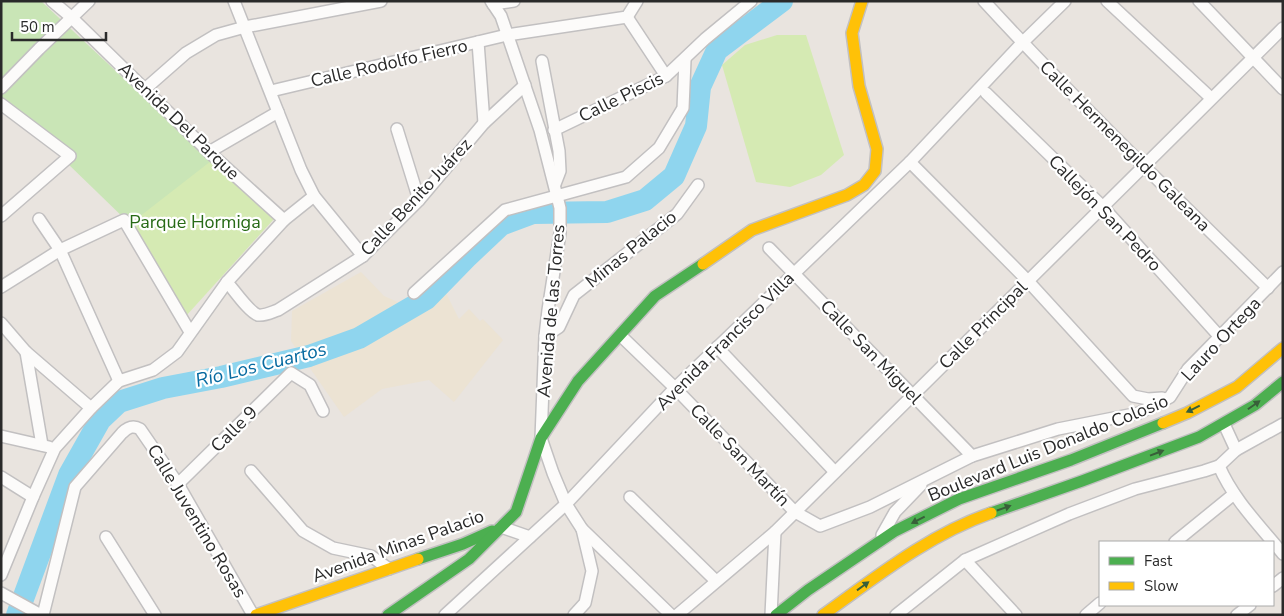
<svg xmlns="http://www.w3.org/2000/svg" width="1284" height="616" viewBox="0 0 1284 616" font-family="'Nunito Sans',sans-serif">
<style>
.education{fill:#ece3d3}
.green{fill:#c9e5b6}
.pitch{fill:#d5eab3}
.lines{fill:none;stroke-linecap:round;stroke-linejoin:round}
.river{stroke:#8fd5ee;stroke-width:22}
.street-casing{stroke:#c2c0c1;stroke-width:14}
.fast-casing{stroke:#c2c0c1;stroke-width:14}
.slow-casing{stroke:#c2c0c1;stroke-width:14}
.street{stroke:#fcfbfa;stroke-width:11}
.fast{stroke:#4caf50;stroke-width:11}
.slow{stroke:#ffc107;stroke-width:11}
.oneway{fill:#385f39}
.labels{text-anchor:middle;dominant-baseline:central;stroke-width:4.5;stroke-linejoin:round;paint-order:stroke}
.street-label{font-size:18px;fill:#2a2a2a;stroke:#fff}
.park-label{font-size:18px;fill:#276a16;stroke:#fff}
.water-label{font-size:19px;font-style:italic;fill:#076aa0;stroke:#fff}
</style>
<rect width="100%" height="100%" fill="#e9e4df"/>
<!-- education -->
<path class="education" d="M361,272L384,296L411,308L444,289L459,319L469,309L480,321L483,319L503,340L454,402L429,380L382,389L344,417L291,341L292,311Z"/>
<!-- green -->
<path class="green" d="M1,1H41L274,219L130,224L1,99Z"/>
<!-- pitch -->
<g class="pitch">
<path d="M777,35H806L844,155L821,175L790,187L756,182L722,65L745,45Z"/>
<path d="M211,161L274,219L186,316L130,224Z"/>
</g>
<g class="lines">
<!-- river -->
<path class="river" d="M17,615L69,475L100,420L119,402L163,388L221,377L309,356L359,338L426,299L466,258L501,225L533,213L607,212L645,200L674,176L696,126L700,87L717,50L782,1"/>
<!-- street casing -->
<g class="street-casing">
<g id="street">
<path d="M52,1L71,17L209,152L284,220"/>
<path d="M234,1L301,170L314,196L363,256"/>
<path d="M491,1L501,16L540,130L560,208V233L548,310L545,336L541,438L553,473L566,504L582,529L671,615"/>
<path d="M984,1C1075,100 1172,194 1268,288"/>
<path d="M1107,1L1211,98"/>
<path d="M1199,1L1283,89"/>
<path d="M493,4L514,1"/>
<path d="M627,17L666,76"/>
<path d="M478,42L484,123"/>
<path d="M542,61L559,151L560,171L555,184"/>
<path d="M1,88L39,49L89,1"/>
<path d="M145,89L186,53L216,35L245,27L381,1"/>
<path d="M271,91L507,35L627,17L637,1"/>
<path d="M986,93L1102,206L1220,337"/>
<path d="M1,104L70,156L1,216"/>
<path d="M397,129L419,200"/>
<path d="M554,130L666,76L705,39L751,1"/>
<path d="M209,152L278,112"/>
<path d="M910,162L1027,280L1133,396L1148,399L1162,398"/>
<path d="M39,219L60,250L119,381"/>
<path d="M769,248L972,456"/>
<path d="M227,282C234,290 249,312 258,315C265,316 272,312 278,310L363,256L419,200L484,123L525,85"/>
<path d="M1,287L60,250L124,220L190,332"/>
<path d="M414,293L505,210L626,177L659,148L683,108L685,60"/>
<path d="M1,323L26,352L91,408"/>
<path d="M620,335L675,388L795,512L820,526L870,507L972,456L1058,429L1139,413L1170,397L1188,369L1283,272"/>
<path d="M545,336L559,327L574,295L677,214L698,185"/>
<path d="M717,347L835,472"/>
<path d="M26,352L42,445"/>
<path d="M1224,424L1236,450L1219,466C1233,499 1260,526 1283,554"/>
<path d="M1,436L49,447"/>
<path d="M1236,450L1283,424"/>
<path d="M251,471L303,531L333,548L371,556L389,569"/>
<path d="M1,477L33,497"/>
<path d="M178,484L291,373L310,385L323,411"/>
<path d="M630,497L716,581"/>
<path d="M501,527L530,537"/>
<path d="M882,535L895,512L921,485"/>
<path d="M106,537L155,615"/>
<path d="M1175,542L1234,494"/>
<path d="M965,560L1016,615"/>
<path d="M1,575L33,497L55,448L91,408L119,381L153,370L177,352L227,282L284,220L314,196"/>
<path d="M1273,586L1283,578"/>
<path d="M1,593L41,615"/>
<path d="M43,615L75,487L122,433C128,427 133,425 140,429L178,484L253,615"/>
<path d="M445,615L566,504L675,388L910,162L1022,43L1065,1"/>
<path d="M574,615L585,603L592,571L582,529"/>
<path d="M677,615L775,532L1283,28"/>
<path d="M771,615L775,532"/>
<path d="M896,615L965,560L1069,514L1135,489L1204,471L1219,466"/>
<path d="M1086,615L1100,603"/>
<path d="M1237,615L1250,605"/>
</g>
</g>
<!-- fast casing -->
<g class="fast-casing">
<g id="fast">
<path d="M991,513L1082,481L1199,437L1255,405L1283,382"/>
<path d="M418,559L463,544L492,531"/>
<path d="M388,615L469,559L516,512L541,438L578,381L655,296L703,264"/>
<path d="M776,615L808,590L895,531L959,499L1071,460L1163,423"/>
</g>
</g>
<!-- slow casing -->
<g class="slow-casing">
<g id="slow">
<path d="M703,264L752,230L847,195L864,185L875,171L877,149L859,86L852,33L862,1"/>
<path d="M1163,423L1187,413L1237,387L1283,348"/>
<path d="M256,615L418,559"/>
<path d="M823,615C876,577 928,535 991,513"/>
</g>
</g>
<!-- street -->
<use href="#street" class="street"/>
<!-- fast -->
<use href="#fast" class="fast"/>
<!-- slow -->
<use href="#slow" class="slow"/>
</g>
<!-- one-way arrows -->
<defs><path id="oneway-solid" d="M-6-.8H1V-3.2L6.5 0L1 3.2V.8H-6Z" transform="scale(1.25)"/></defs>
<g class="oneway">
<use href="#oneway-solid" transform="translate(1254 405) rotate(-35)"/>
<use href="#oneway-solid" transform="translate(1193 409) rotate(154)"/>
<use href="#oneway-solid" transform="translate(1157 453) rotate(-21)"/>
<use href="#oneway-solid" transform="translate(1004 508) rotate(-19)"/>
<use href="#oneway-solid" transform="translate(918 520) rotate(153)"/>
<use href="#oneway-solid" transform="translate(863 586) rotate(-36)"/>
</g>
<g class="labels">
<!-- street labels -->
<g class="street-label">
<text transform="translate(389 63) rotate(-13)">Calle Rodolfo Fierro</text>
<text transform="translate(621 97) rotate(-26)">Calle Piscis</text>
<text transform="translate(179 121) rotate(44)">Avenida Del Parque</text>
<text transform="translate(1125 146) rotate(45)">Calle Hermenegildo Galeana</text>
<text transform="translate(416 197) rotate(-47)">Calle Benito Juárez</text>
<text transform="translate(1105 213) rotate(46)">Callejón San Pedro</text>
<text transform="translate(631 249) rotate(-39)">Minas Palacio</text>
<text transform="translate(551 311) rotate(-85)">Avenida de las Torres</text>
<text transform="translate(983 325) rotate(-45)">Calle Principal</text>
<text transform="translate(1221 339) rotate(-47)">Lauro Ortega</text>
<text transform="translate(725 341) rotate(-45)">Avenida Francisco Villa</text>
<text transform="translate(871 352) rotate(46)">Calle San Miguel</text>
<text transform="translate(234 429) rotate(-45)">Calle 9</text>
<text transform="translate(1048 448) rotate(-22)">Boulevard Luis Donaldo Colosio</text>
<text transform="translate(740 455) rotate(46)">Calle San Martín</text>
<text transform="translate(197 521) rotate(59)">Calle Juventino Rosas</text>
<text transform="translate(398 546) rotate(-20)">Avenida Minas Palacio</text>
</g>
<!-- park labels -->
<g class="park-label">
<text x="195" y="222">Parque Hormiga</text>
</g>
<!-- water labels -->
<g class="water-label">
<text transform="translate(261 365) rotate(-14)">Río Los Cuartos</text>
</g>
</g>
<!-- border -->
<rect width="1284" height="616" fill="none" stroke="#2a2a2a" stroke-width="5"/>
<!-- legend -->
<rect x="1099" y="541" width="175" height="65" fill="#ffffff" stroke="#aaaaaa"/>
<rect x="1109" y="557" width="25" height="8" fill="#4caf50" stroke="#aaaaaa"/>
<text x="1144" y="566" font-size="15" fill="#2a2a2a">Fast</text>
<rect x="1109" y="582" width="25" height="8" fill="#ffc107" stroke="#aaaaaa"/>
<text x="1144" y="591" font-size="15" fill="#2a2a2a">Slow</text>
<!-- scale -->
<path d="M12 32v8h94v-8" fill="none" stroke="#2a2a2a" stroke-width="2.5"/>
<text x="20" y="32" font-size="15" fill="#2a2a2a" stroke="#ffffff" stroke-width="4" paint-order="stroke">50 m</text>
</svg>
